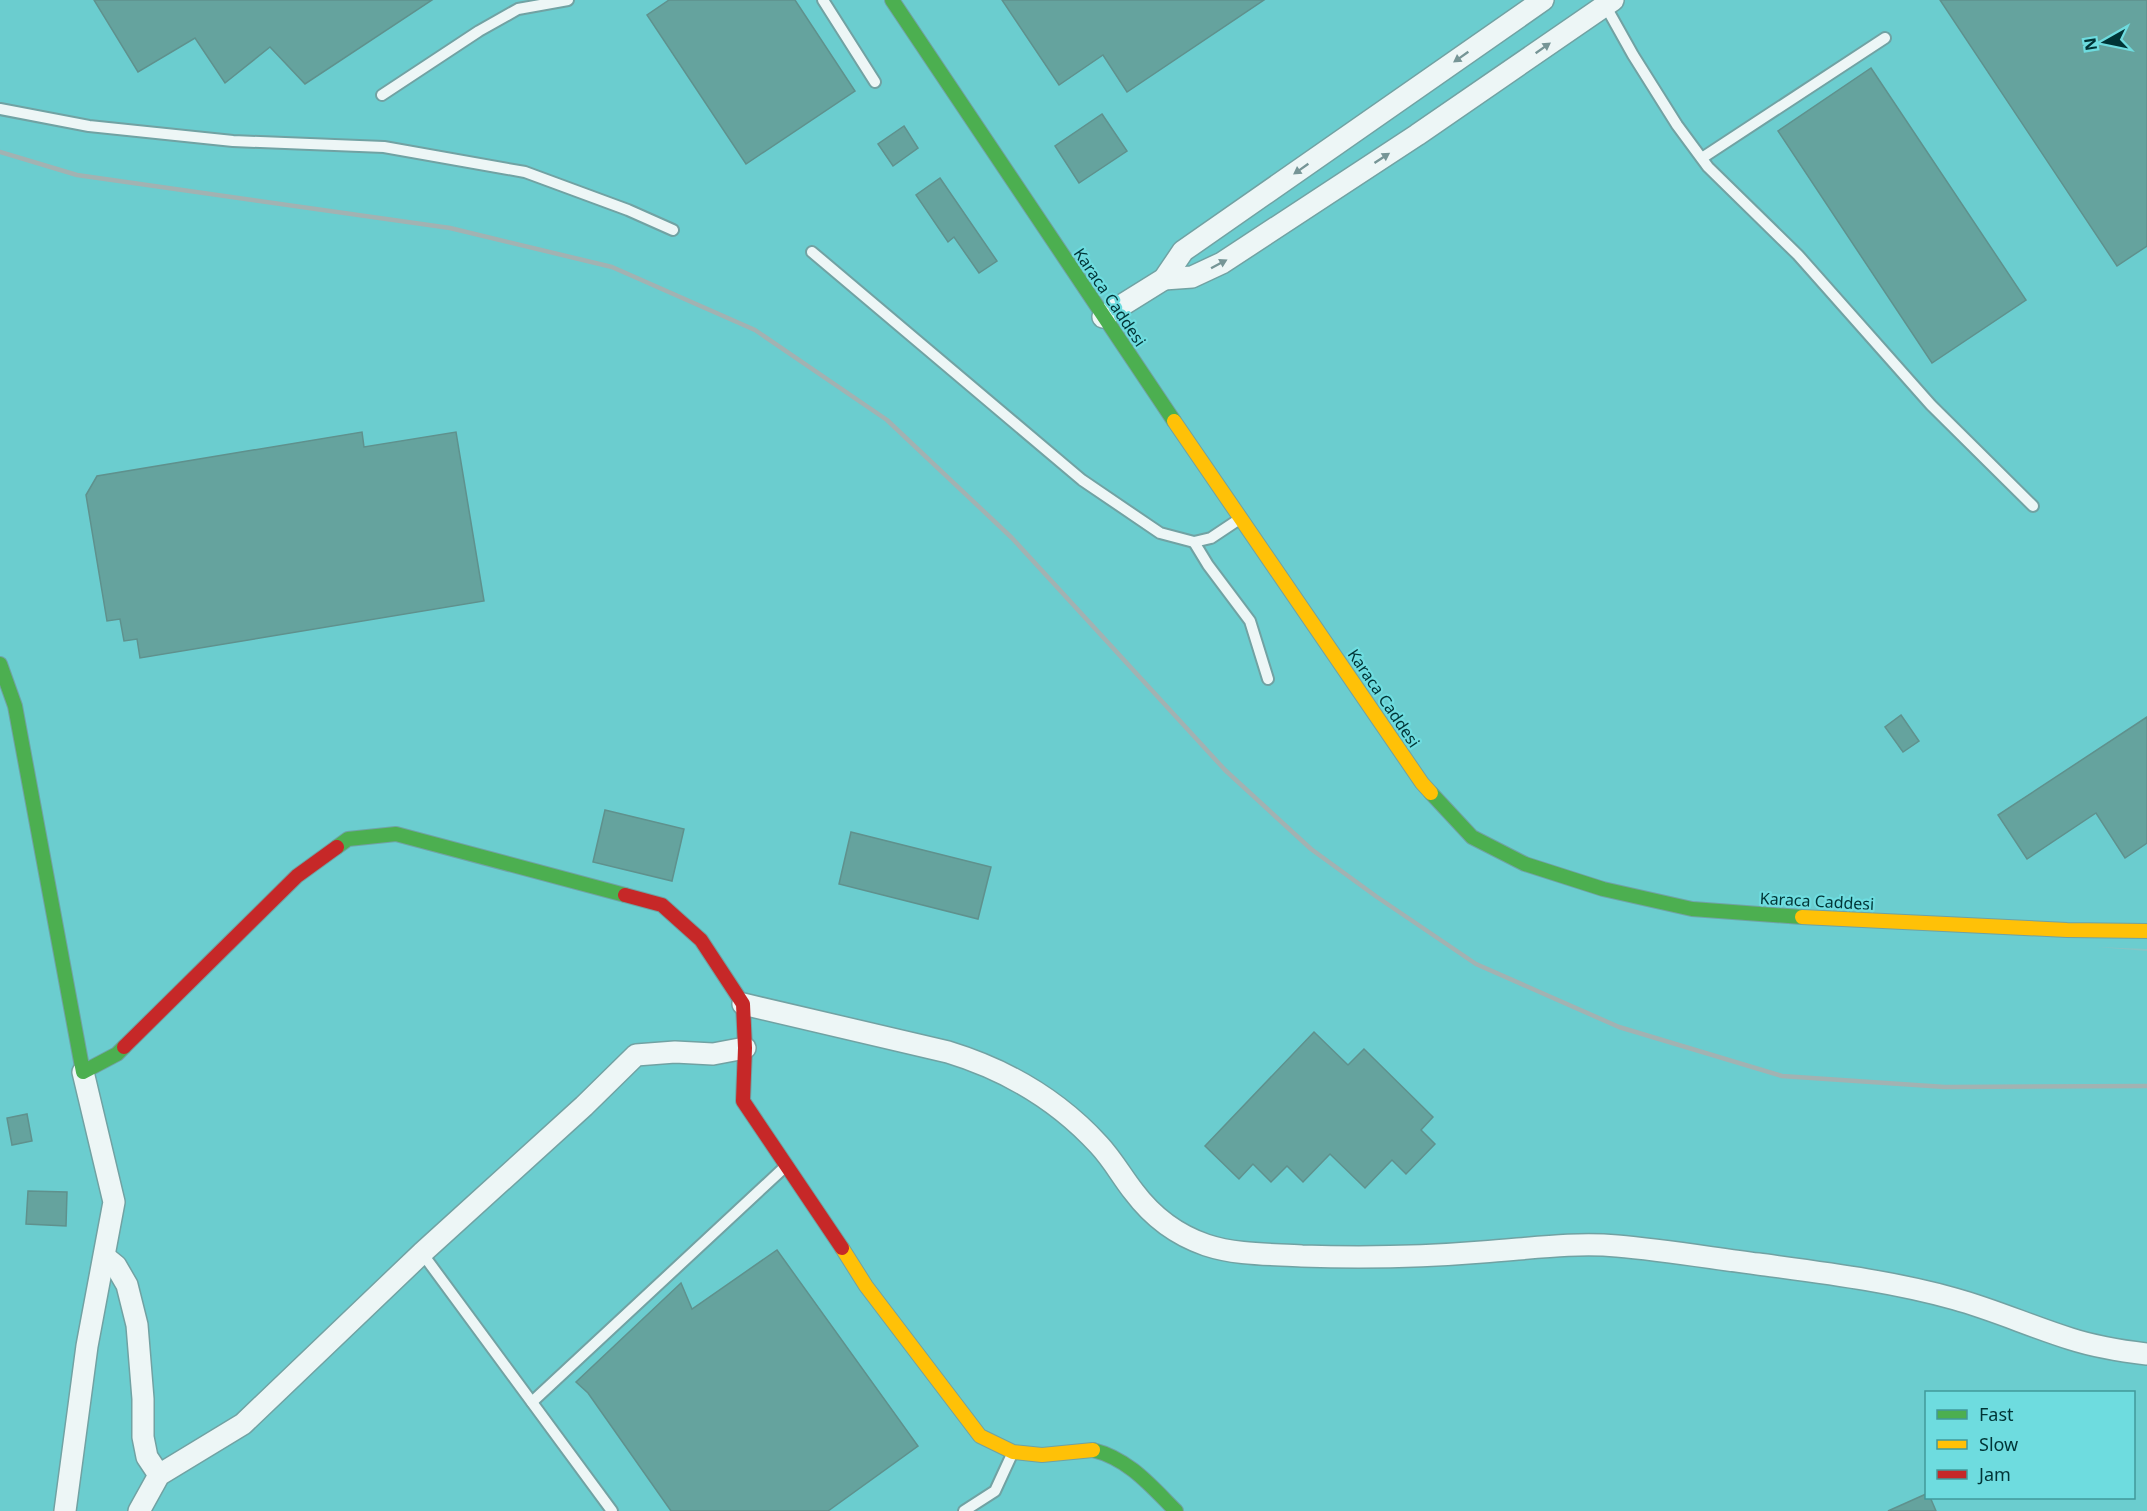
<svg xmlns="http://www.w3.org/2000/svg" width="2147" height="1511" viewBox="0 0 2147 1511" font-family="'Noto Sans',sans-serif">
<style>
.built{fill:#6bcdcf;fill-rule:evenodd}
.building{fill:#65a39e;stroke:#5f918d;stroke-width:1.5}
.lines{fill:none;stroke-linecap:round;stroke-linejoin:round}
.lane-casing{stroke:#71a2a3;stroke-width:14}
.street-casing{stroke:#71a2a3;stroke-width:24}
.fast-casing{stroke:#71a2a3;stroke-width:16}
.slow-casing{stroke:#71a2a3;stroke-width:16}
.jam-casing{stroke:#71a2a3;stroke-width:16}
.lane{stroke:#edf6f6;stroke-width:10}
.street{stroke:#edf6f6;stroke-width:21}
.fast{stroke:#4caf50;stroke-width:14}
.slow{stroke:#ffc107;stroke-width:14}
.jam{stroke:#c62828;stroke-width:14}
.rail{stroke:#a2b2b2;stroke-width:4.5}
.oneway{fill:#769596}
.labels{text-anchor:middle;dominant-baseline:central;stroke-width:4.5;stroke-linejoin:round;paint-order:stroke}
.street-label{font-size:16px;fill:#003436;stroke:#6edcdf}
</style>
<rect width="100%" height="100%" fill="#88c4c5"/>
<!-- built -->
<path class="built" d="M0,0H2147V949L2097,947L2147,951V1511H0ZM1926,1392H2134V1498H1926Z"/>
<!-- building -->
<g class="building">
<path d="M94,0H432L305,84L270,47L225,83L195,38L138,72Z"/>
<path d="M669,0H795L855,91L746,164L647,15Z"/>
<path d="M1002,0H1264L1127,92L1103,55L1059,85Z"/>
<path d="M1940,0H2147V246L2117,266Z"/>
<path d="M1871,68L2026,300L1932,363L1778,131Z"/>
<path d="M1102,114L1127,151L1079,183L1055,146Z"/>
<path d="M904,126L918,148L893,166L878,144Z"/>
<path d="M940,178L997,261L979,273L954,237L948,242L916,195Z"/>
<path d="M362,432L364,447L456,432L484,601L140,658L137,639L124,641L120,619L107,621L86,495L97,476Z"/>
<path d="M1901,715L1919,741L1903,752L1885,727Z"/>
<path d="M2147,717V843L2125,858L2096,813L2027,859L1998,815Z"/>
<path d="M605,810L684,829L672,881L593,862Z"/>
<path d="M851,832L991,867L978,919L839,884Z"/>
<path d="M1314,1032L1348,1065L1364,1049L1433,1117L1421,1130L1435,1144L1406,1174L1392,1160L1365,1188L1330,1154L1303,1182L1287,1166L1271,1182L1253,1164L1239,1179L1205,1146Z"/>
<path d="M27,1114L32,1141L12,1145L7,1118Z"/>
<path d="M28,1191L67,1192L66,1226L26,1224Z"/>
<path d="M777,1250L918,1446L828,1511H671L588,1393L576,1382L681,1283L692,1309Z"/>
<path d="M1926,1494V1497H1930L1936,1511H1888Z"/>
</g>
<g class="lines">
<!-- lane casing -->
<g class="lane-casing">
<g id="lane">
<path d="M823,0L875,82"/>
<path d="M1605,5L1633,55L1677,125L1708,167L1798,255L1931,405L2033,506"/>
<path d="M382,95L479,31L518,9L568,0"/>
<path d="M0,109L89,126L233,141L384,147L525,172L628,210L673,230"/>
<path d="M1702,158L1885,38"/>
<path d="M812,252L1082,480L1160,533L1194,542L1211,538L1241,518"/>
<path d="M1194,542L1208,565L1250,621L1268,679"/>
<path d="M422,1253L612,1511"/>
<path d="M532,1402L787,1165"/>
<path d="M964,1511L995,1491L1013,1452"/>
</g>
</g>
<!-- street casing -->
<g class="street-casing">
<g id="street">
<path d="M1164,279L1192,277L1222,263L1417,135L1613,0"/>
<path d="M1103,317L1164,279L1183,251L1543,0"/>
<path d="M743,1004L948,1052C1007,1070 1057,1099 1099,1145C1113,1160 1122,1177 1134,1192C1152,1216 1177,1235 1206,1245C1236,1255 1270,1254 1302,1256C1362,1258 1422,1257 1482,1252C1527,1249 1573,1242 1617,1246C1664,1250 1711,1258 1758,1264C1824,1273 1891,1281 1955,1299C1995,1310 2032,1327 2071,1339C2096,1347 2121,1351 2147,1354"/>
<path d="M105,1257L116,1266L127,1285L137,1325L143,1399V1437L147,1457L159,1475"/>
<path d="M65,1511L87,1346L114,1202L83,1072"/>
<path d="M139,1511L159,1475L243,1424L422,1253L584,1106L636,1055L675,1052L713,1054L745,1048"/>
</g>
</g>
<!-- fast casing -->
<g class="fast-casing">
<g id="fast">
<path d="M892,0L1174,421"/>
<path d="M0,664L15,706L83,1072L117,1054L124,1047"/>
<path d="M1431,793L1472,837L1525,864L1603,889L1692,909L1802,917"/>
<path d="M337,847L348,839L396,834L625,895"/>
<path d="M1093,1450C1129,1459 1151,1486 1176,1511"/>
</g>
</g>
<!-- slow casing -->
<g class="slow-casing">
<g id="slow">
<path d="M1174,421L1422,783L1431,793"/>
<path d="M1802,917L2067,930L2147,931"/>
<path d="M842,1248L866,1286L980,1436L1013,1452L1042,1455L1093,1450"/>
</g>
</g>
<!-- jam casing -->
<g class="jam-casing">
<g id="jam">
<path d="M625,895L662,905L701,940L743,1004L745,1048L743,1101L842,1248"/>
<path d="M124,1047L297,876L337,847"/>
</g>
</g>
<!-- lane -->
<use href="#lane" class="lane"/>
<!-- street -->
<use href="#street" class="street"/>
<!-- fast -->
<use href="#fast" class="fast"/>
<!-- slow -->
<use href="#slow" class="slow"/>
<!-- jam -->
<use href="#jam" class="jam"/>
<!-- rail -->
<path class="rail" d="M0,152L77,175L450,228L612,267L755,330L887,420L1012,538L1225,770L1311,849L1377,897L1476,964L1619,1027L1782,1076L1945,1087L2147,1086"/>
</g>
<!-- one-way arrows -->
<defs><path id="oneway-solid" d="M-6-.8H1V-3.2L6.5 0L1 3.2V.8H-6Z" transform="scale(1.5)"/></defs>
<g class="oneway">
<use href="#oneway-solid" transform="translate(1543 48) rotate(-35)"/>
<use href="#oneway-solid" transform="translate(1461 57) rotate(145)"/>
<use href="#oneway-solid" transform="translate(1382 158) rotate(-33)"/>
<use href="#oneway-solid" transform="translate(1301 169) rotate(145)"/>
<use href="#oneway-solid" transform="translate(1219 264) rotate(-28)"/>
</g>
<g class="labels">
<!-- street labels -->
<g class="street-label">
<text transform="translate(1110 297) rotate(56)">Karaca Caddesi</text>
<text transform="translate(1384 698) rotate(56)">Karaca Caddesi</text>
<text transform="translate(1817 901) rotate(3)">Karaca Caddesi</text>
</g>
</g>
<!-- legend -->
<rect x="1925" y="1391" width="210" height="108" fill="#6edcdf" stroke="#42999b" stroke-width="1.5"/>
<rect x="1937" y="1410" width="30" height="9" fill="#4caf50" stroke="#42999b" stroke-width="1.5"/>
<text x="1979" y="1421" font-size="18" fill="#003436">Fast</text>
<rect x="1937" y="1440" width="30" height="9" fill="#ffc107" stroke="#42999b" stroke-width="1.5"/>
<text x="1979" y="1451" font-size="18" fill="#003436">Slow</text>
<rect x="1937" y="1470" width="30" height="9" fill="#c62828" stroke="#42999b" stroke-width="1.5"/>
<text x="1979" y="1481" font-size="18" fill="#003436">Jam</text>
<!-- north arrow -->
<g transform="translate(2105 42) rotate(261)" stroke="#6edcdf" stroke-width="4.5" paint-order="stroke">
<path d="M0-4.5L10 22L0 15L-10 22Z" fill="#003436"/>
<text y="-9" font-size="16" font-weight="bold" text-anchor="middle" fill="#003436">N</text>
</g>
</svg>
